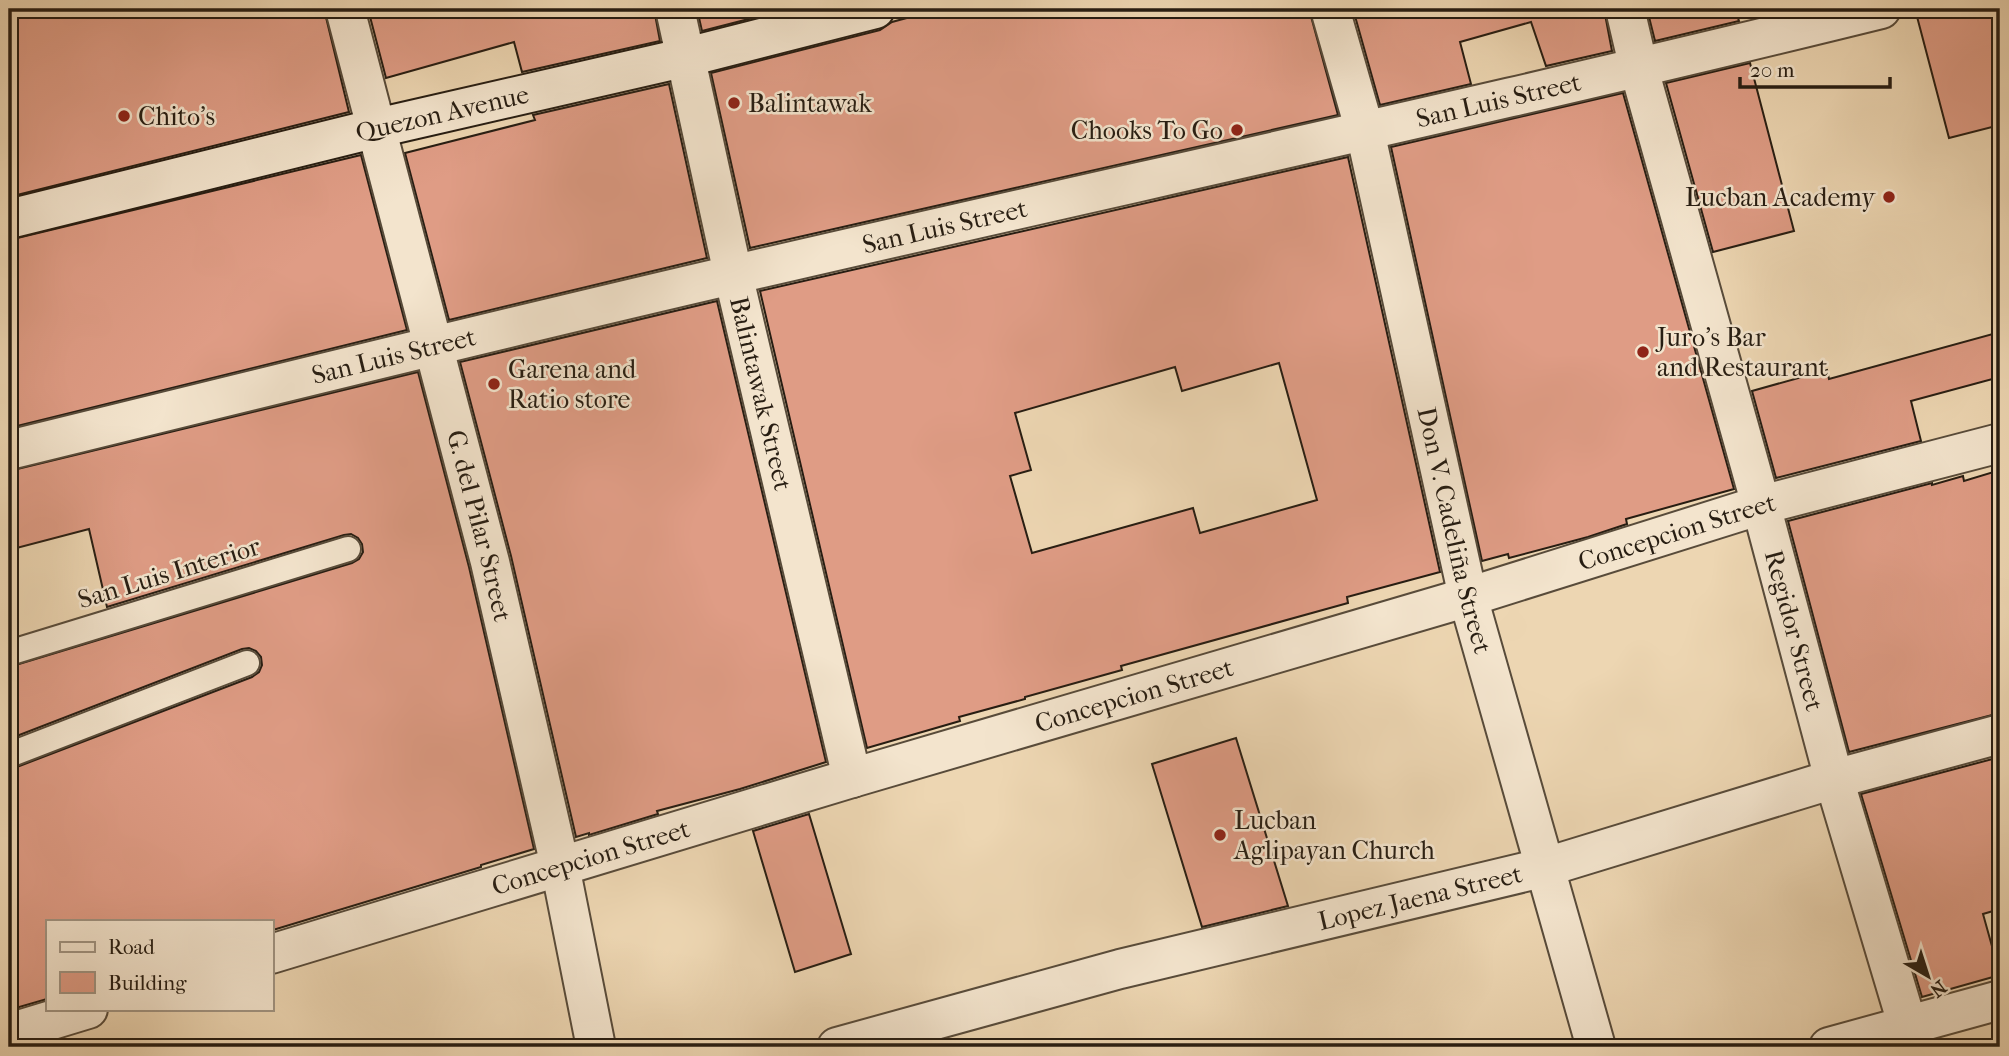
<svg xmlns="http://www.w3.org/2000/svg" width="2009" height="1056" viewBox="0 0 2009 1056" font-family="'IM FELL French Canon',serif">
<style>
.building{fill:#df9c85;stroke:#271d12;stroke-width:2;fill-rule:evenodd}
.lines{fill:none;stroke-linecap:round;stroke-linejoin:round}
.lane-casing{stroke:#584b3a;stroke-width:28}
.street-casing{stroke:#584b3a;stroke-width:42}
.secondary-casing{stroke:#271d12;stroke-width:42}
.lane{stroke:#f3e4cd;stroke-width:24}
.street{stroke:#f3e4cd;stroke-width:38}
.secondary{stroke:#f3e4cd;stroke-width:38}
.poi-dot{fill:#8f2418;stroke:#f3e4cd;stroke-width:2.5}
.labels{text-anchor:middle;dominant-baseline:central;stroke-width:5;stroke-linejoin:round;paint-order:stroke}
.street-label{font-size:26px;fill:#271d12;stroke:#f3e4cd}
.poi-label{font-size:26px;fill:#271d12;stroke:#f3e4cd;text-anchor:start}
</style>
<rect width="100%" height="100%" fill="#edd6b2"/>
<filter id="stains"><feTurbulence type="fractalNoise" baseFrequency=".00286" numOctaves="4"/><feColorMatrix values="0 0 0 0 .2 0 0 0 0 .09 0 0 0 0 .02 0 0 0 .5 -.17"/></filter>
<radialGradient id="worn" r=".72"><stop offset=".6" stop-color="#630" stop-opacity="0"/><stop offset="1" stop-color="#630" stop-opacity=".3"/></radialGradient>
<!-- building -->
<g class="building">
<path d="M9,9H324L349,112L9,197Z"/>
<path d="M368,9H654L660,41L522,72L514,42L386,78Z"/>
<path d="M697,9H788L702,31Z"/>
<path d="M940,9H1309L1338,115L750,248L711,73L880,30L892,22Z"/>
<path d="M1353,9H1604L1612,51L1546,66L1531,22L1460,42L1471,84L1380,105Z"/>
<path d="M1647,9H1735L1739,21L1655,41Z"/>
<path d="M1915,9H2000V125L1949,138Z"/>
<path d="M1750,63L1794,231L1713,252L1666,83Z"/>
<path d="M669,84L707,258L449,320L405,153L535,120L533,115Z"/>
<path d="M1623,93L1734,489L1626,519L1627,524L1588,537L1509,558L1508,554L1482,561L1391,147Z"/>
<path d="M361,155L407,330L9,428V240Z"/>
<path d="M1348,157L1440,572L1347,597L1348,603L1121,666L1122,670L1025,697V699L959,717L960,721L867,748L760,291ZM1279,363L1317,500L1200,533L1193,508L1032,553L1010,476L1031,470L1015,413L1175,367L1182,391Z"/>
<path d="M717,301L826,762L740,789L657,811L658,814L589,835V833L576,837L511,556L460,362Z"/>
<path d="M2000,332V377L1911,401L1921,441L1776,478L1752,391L1827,370L1829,379Z"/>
<path d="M418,372L469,567L534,849L481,865V867L273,930L271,921H47V999L9,1010V770L252,677L259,672L262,665L261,657L256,651L249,648L242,649L9,739V667L352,563L359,559L363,552L362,544L358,538L351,534L344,535L107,607L89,529L9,550V471Z"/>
<path d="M2000,470V713L1849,752L1788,521L1932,483V485L1963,476L1964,481Z"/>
<path d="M1236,738L1288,906L1202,927L1152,764Z"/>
<path d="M2000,757V909L1983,914L2000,975L1922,997L1861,794Z"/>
<path d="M809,814L851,954L795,972L753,831Z"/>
</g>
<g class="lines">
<!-- lane casing -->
<g class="lane-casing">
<g id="lane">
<path d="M9,653L348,549"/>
<path d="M9,755L247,663"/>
</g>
</g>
<!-- street casing -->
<g class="street-casing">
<g id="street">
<path id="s1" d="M345,9L490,562L560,866L596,1047"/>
<path id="s2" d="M675,9L733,274L852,778"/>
<path id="s3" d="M1330,9L1365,131L1468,597L1596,1047"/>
<path id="s4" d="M1625,9L1639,69L1761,505L1834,779L1914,1047"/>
<path id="s5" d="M9,450C250,391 490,331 732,275C1115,186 1500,103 1881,9"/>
<path id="s6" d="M271,954L852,778L1468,597L1761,505L2000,443"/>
<path d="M9,1033L88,1009"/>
<path id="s7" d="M837,1047L1120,969L1546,867L1834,779L2000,734"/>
<path d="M1829,1047L2000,1000"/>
</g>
</g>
<!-- secondary casing -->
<g class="secondary-casing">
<g id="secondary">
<path id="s8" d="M9,219L377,128L687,57L875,9"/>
</g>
</g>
<!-- lane -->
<use href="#lane" class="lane"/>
<!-- street -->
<use href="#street" class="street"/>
<!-- secondary -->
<use href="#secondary" class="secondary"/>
</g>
<!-- markers -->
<g class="poi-dot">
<circle cx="734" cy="103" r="7"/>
<circle cx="124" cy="116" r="7"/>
<circle cx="1237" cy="130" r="7"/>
<circle cx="1889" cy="197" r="7"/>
<circle cx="1643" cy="352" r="7"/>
<circle cx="494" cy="384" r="7"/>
<circle cx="1220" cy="835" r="7"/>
</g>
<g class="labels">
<!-- street labels -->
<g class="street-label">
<text stroke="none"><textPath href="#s5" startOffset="1530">San Luis Street</textPath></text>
<text stroke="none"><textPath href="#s8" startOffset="446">Quezon Avenue</textPath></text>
<text stroke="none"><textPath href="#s5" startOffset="962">San Luis Street</textPath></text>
<text stroke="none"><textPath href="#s5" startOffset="396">San Luis Street</textPath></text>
<text stroke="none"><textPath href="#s2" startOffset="394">Balintawak Street</textPath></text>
<text stroke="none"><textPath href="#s1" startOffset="534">G. del Pilar Street</textPath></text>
<text stroke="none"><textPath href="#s3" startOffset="536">Don V. Cadeliña Street</textPath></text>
<text stroke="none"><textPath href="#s6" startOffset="1468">Concepcion Street</textPath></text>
<text transform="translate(169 573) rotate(-17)">San Luis Interior</text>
<text stroke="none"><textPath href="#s4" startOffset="644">Regidor Street</textPath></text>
<text stroke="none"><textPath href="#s6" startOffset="901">Concepcion Street</textPath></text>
<text stroke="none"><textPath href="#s6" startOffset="334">Concepcion Street</textPath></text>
<text stroke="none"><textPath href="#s7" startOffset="602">Lopez Jaena Street</textPath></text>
</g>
<!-- poi labels -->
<g class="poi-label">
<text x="748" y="103">Balintawak</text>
<text x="138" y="116">Chito's</text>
<text x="1223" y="130" text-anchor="end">Chooks To Go</text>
<text x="1875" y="197" text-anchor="end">Lucban Academy</text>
<text x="1657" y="337">Juro's Bar<tspan x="1657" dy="30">and Restaurant</tspan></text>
<text x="508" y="369">Garena and<tspan x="508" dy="30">Ratio store</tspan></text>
<text x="1234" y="820">Lucban<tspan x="1234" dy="30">Aglipayan Church</tspan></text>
</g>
</g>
<!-- margin -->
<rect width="2009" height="1056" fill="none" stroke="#edd6b2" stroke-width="35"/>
<rect x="10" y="10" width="1988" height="1035" fill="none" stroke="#271d12" stroke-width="3.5"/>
<rect x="18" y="18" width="1974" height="1021" fill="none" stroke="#271d12" stroke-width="2"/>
<!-- legend -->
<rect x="46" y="920" width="228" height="91" fill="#f3e4cd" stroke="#a19482" stroke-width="2"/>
<rect x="60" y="942" width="35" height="10" fill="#f3e4cd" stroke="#a19482" stroke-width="2"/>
<text x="108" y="954" font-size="21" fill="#271d12">Road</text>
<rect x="60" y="972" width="35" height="21" fill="#df9c85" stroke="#a19482" stroke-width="2"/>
<text x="108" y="990" font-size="21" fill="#271d12">Building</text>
<!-- north arrow -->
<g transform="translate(1928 976) rotate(141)" stroke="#f3e4cd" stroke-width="5" paint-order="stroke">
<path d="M0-5L12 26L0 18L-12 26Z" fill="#271d12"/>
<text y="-10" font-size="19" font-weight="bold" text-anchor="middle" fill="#271d12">N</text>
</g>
<!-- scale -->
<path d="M1740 77v10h150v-10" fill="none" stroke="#271d12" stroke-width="3.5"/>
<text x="1750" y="77" font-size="21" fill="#271d12" stroke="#f3e4cd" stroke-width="5" paint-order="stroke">20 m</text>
<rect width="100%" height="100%" filter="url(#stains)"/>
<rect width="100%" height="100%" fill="url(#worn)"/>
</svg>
